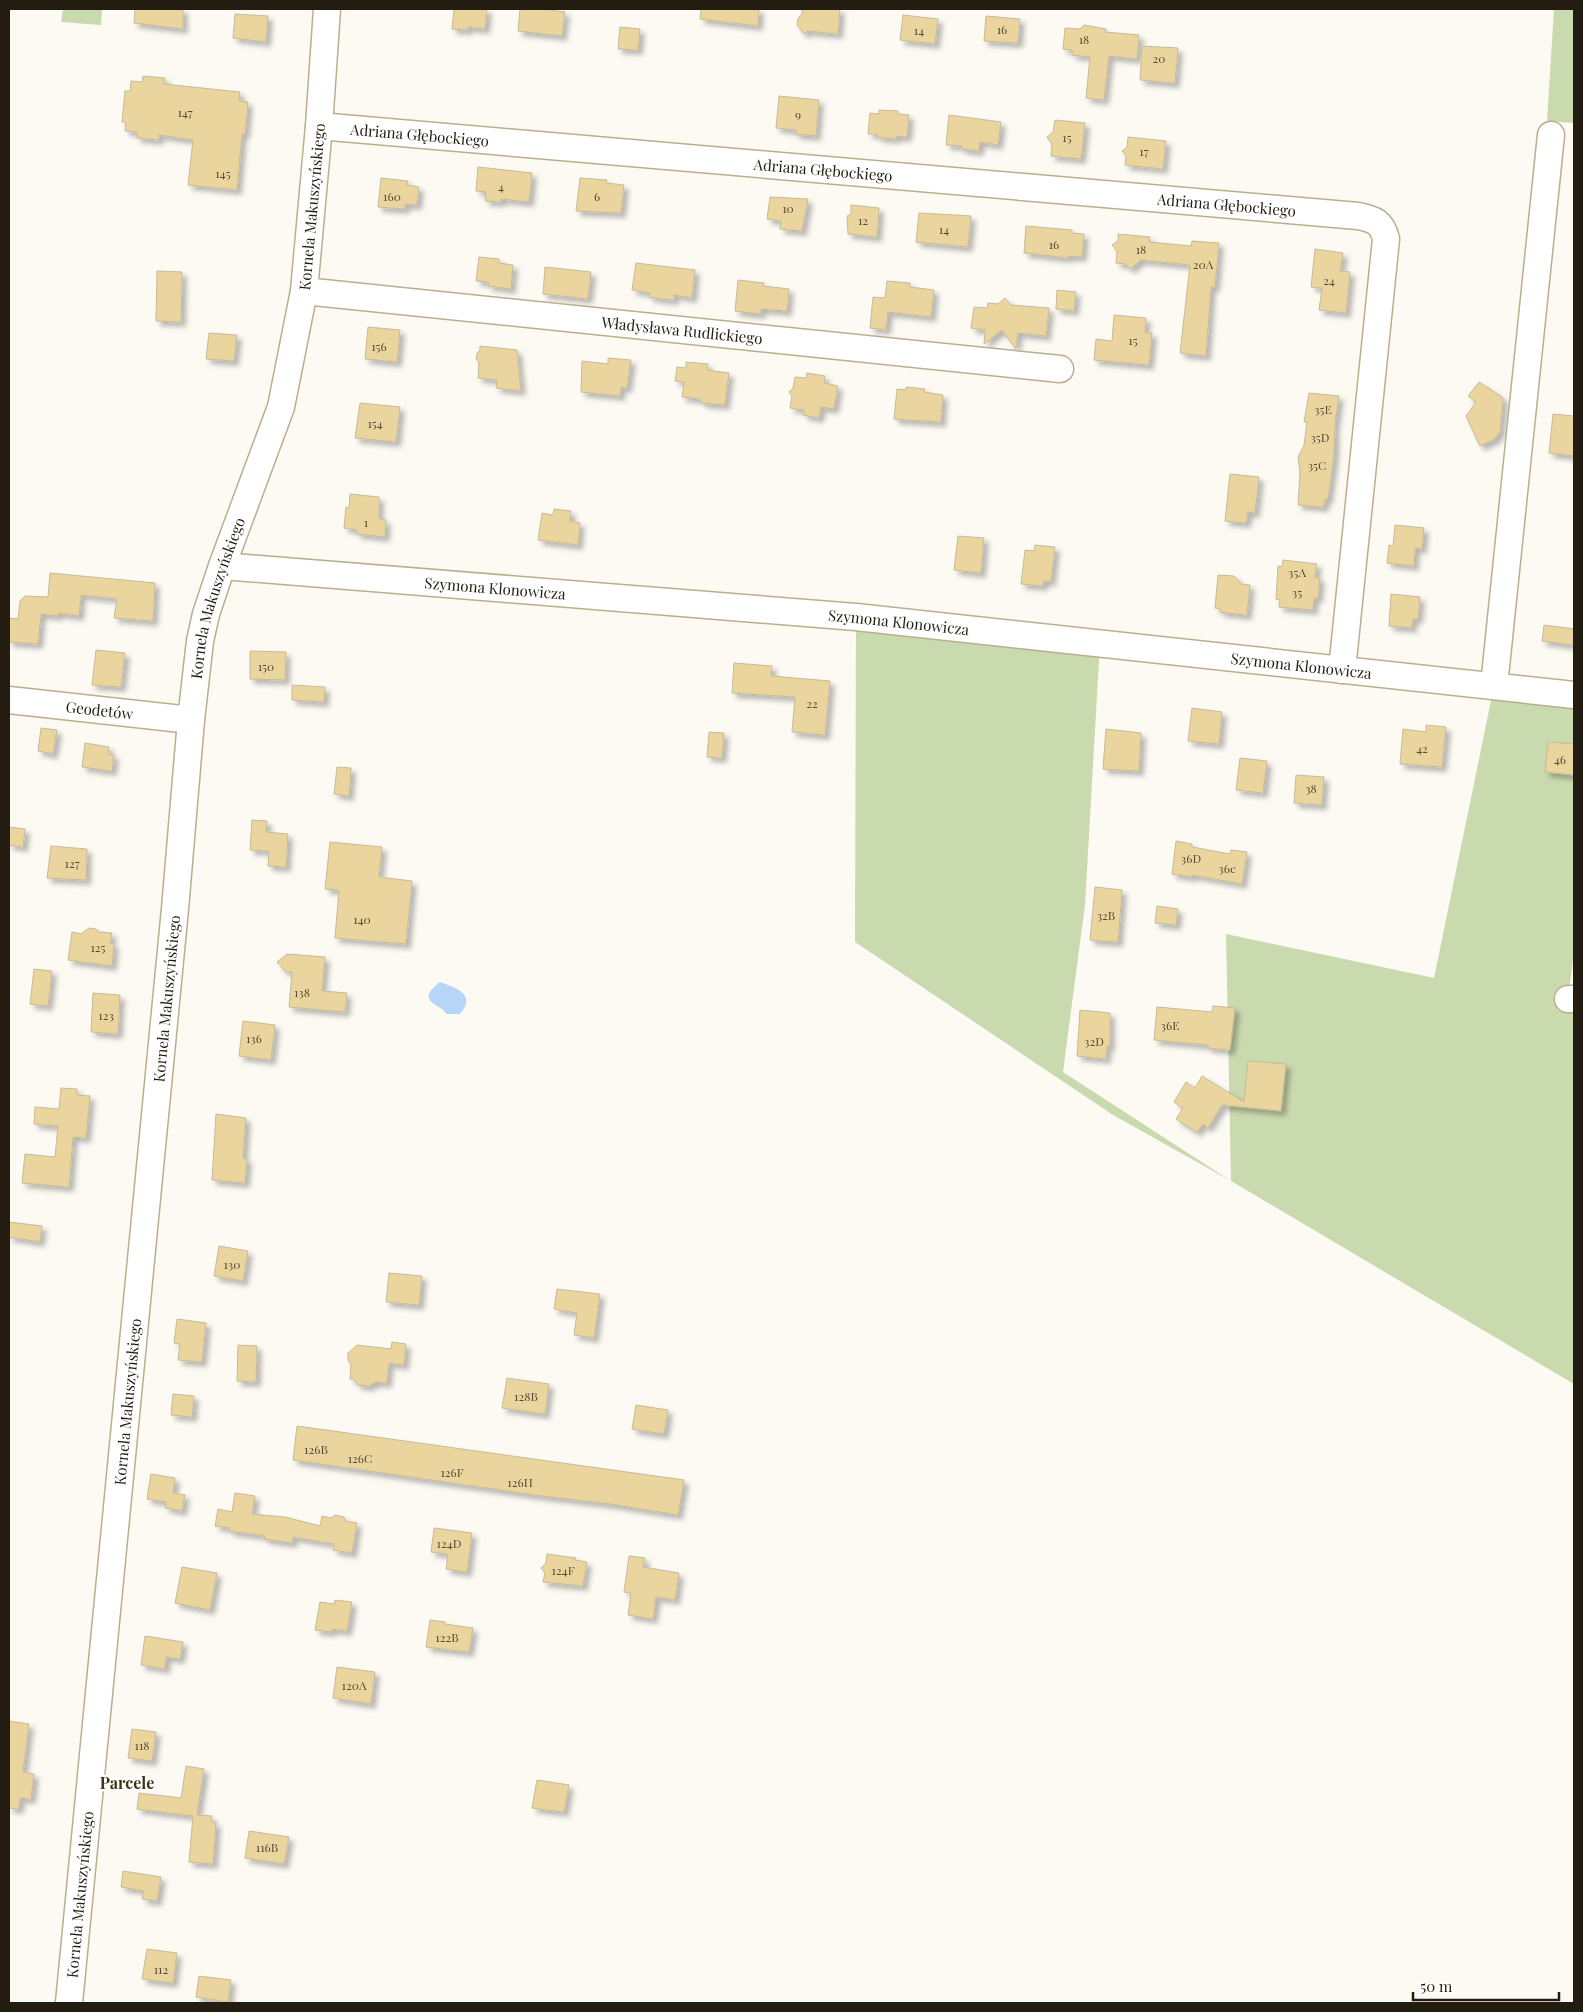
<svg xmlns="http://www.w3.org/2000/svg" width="1583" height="2012" viewBox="0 0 1583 2012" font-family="'Playfair Display',serif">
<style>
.green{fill:#cadaaf}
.water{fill:#b5d6f8}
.building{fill:#ebd59f;stroke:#c7ba97;filter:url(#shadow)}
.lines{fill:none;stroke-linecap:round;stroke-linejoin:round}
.minor-casing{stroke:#bbae8c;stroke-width:29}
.minor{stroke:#fff;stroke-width:26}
.labels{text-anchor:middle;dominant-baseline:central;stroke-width:4.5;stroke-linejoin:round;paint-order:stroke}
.number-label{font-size:12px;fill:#544b34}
.street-label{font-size:15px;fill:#221d10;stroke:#fff}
.neighbourhood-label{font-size:16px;font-weight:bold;fill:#3f3415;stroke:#fff}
</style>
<defs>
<filter id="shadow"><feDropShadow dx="4.5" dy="4.5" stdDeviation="2.5" flood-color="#0004"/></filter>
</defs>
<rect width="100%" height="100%" fill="#fdfaf3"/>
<!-- green -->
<g class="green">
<path d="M63,9H102L101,25L61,22Z"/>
<path d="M1554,9H1574V123L1547,121Z"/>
<path d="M856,617L1100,643L1085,905L1063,1072L1231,1181L1226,934L1434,978L1494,686L1574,695V952L1568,998L1574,999V1384L1231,1181L1113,1115L855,942Z"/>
</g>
<!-- water -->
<path class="water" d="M440,982C456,988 477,994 460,1014H447C438,1002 415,1002 440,982Z"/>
<!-- building -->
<g class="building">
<path d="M135,9H183V29L134,23Z"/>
<path d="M454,9H487L485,29L468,27V30L452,29Z"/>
<path d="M520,9H540L565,12L562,36L518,31Z"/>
<path d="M701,9H759L758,26L700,19Z"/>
<path d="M802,9H840L838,34L807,31L804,34L797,25L798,18L802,14Z"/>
<path d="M235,14L268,16L266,42L233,38Z"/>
<path d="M903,15L938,19L935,44L900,40Z"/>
<path d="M986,16L1020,19L1018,43L984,41Z"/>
<path d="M1084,25L1106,29L1105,32L1139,35L1137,59L1109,56L1104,100L1086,98L1090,57L1072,55V50L1063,49L1065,28L1080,29Z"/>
<path d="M620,27L640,29L638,50L618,49Z"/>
<path d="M1142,46L1178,48L1175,83L1140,80Z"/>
<path d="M143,76L165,78L164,84L240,92L239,101L248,102L245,134H242L237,190L188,185L193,140L159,135V140L137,138V132L125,131L126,122H122L125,91H130L131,81L142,82Z"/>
<path d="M779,96L819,100L816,136L795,134L796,130L776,128Z"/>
<path d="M879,110L898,111V114L909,115L907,137L896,136V139L877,137V134H868L870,113L879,114Z"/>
<path d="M949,115L1001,122L998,145L980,142L979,151L961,149L962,146L946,145Z"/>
<path d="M1055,120L1085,123L1081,159L1051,156L1052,144L1047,137L1053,132Z"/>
<path d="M1128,137L1166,141L1163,169L1125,165L1126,156L1122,151L1127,147Z"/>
<path d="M478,167L532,173L529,202L501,199V202L485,201L486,192L476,191Z"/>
<path d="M381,178L408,181L407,185L419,187L417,205L405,204V209L378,207Z"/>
<path d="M580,178L607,180L606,183L624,185L621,213L576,211Z"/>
<path d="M770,197L808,199L802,231L780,229L781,221L767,219Z"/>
<path d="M851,205L879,208L877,237L848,234L847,216L851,214Z"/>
<path d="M919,213L971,216L968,247L916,242Z"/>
<path d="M1026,226L1072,230V233L1084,234L1082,257L1068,256V258L1024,253Z"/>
<path d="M1118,234L1150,237L1149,242L1191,246L1192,241L1219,243L1215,287H1211L1206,356L1180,353L1190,265L1141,260L1130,269L1125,264L1116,263L1117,251L1112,245L1118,241Z"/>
<path d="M1315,249L1343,253L1340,271L1350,272L1346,313L1319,310L1322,288L1311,287Z"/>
<path d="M479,257L499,259V263L513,265L511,289L488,286L489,282L476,281Z"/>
<path d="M636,263L695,270L692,298L674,295V300L662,299L649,297L650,293L632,290Z"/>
<path d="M545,267L591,272L588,299L543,294Z"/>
<path d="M157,271L182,272L181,322L156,321Z"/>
<path d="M738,280L764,283L763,286L789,289L787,311L761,309V314L735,311Z"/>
<path d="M887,281L910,283V287L934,290L931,317L888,312L886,330L870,328L873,297L885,298Z"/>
<path d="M1057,290L1076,292L1074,311L1056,309Z"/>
<path d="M1005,298L1011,305L1049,308L1046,336L1018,333L1016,349L1002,330L984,344L985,330L971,328L974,307L987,308L988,303L998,304Z"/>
<path d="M1114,315L1146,318L1145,333H1152L1149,365L1094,360L1096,339L1112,341Z"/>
<path d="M368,327L400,330L397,362L365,359Z"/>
<path d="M209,333L237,335L234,361L206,359Z"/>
<path d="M480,346L517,350L521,391L496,388L497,380L478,378L479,362L476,359L477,353L480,350Z"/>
<path d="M608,358L631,360L627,388L621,387L620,396L581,392L582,361L608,364Z"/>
<path d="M686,362L708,364L707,370L729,373L725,405L702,403L700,399L682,397L684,382L675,381L677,367L686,368Z"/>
<path d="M807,373L825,376L824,383L838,386L834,409L821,407L819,418L803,415L804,410L790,408L792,396L789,392L793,388L795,377L806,378Z"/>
<path d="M1479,382L1502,397L1503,401L1500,432L1495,439L1480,446L1466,416L1476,402L1468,396Z"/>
<path d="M906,387L925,389L924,392L943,395L941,422L894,419L897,389L906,390Z"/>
<path d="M1309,393L1339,396L1335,424L1334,455L1328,499H1325L1324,507L1298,505L1300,472L1298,457L1304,445L1307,422H1304Z"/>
<path d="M360,403L400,407L396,442L355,438Z"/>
<path d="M1553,414L1574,416V456L1549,453Z"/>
<path d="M1230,474L1259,477L1255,513L1248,512L1246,523L1225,521Z"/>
<path d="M350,494L379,497V519L386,520L385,537L357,534V530L344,528L346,507L349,508Z"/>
<path d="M554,509L571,511L570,521L580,523L578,545L538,540L542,513L553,515Z"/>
<path d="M1395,525L1424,528L1422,549L1415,548L1414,566L1387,563L1389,545L1393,546Z"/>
<path d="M958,536L984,538L981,573L954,570Z"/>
<path d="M1035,545L1055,547L1051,581H1044L1043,586L1021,584L1025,550L1034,551Z"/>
<path d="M1283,560L1317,564L1315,577L1320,578L1318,598H1314L1313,610L1279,607L1280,600L1276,599L1278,566L1282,567Z"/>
<path d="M50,573L155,583L153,621L114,618L117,599L81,595L79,616L58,613V616L41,614L38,644L9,642V618L18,619L20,601L25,596L48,597Z"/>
<path d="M1218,575L1234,576L1241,584L1250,585L1247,615L1220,612L1221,609L1215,608Z"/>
<path d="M1391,594L1420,597L1418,619H1413L1412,628L1389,626Z"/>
<path d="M1544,625L1574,629L1573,645L1542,641Z"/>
<path d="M96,650L125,653L121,687L92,685Z"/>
<path d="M250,651L286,652L285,680L250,679Z"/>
<path d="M734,663L772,666L771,676L830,681L825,735L792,732L795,697L732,693Z"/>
<path d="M292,685L325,687L324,702L292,700Z"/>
<path d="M1192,708L1222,712L1219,744L1188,741Z"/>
<path d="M1426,725L1446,727L1442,767L1400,764L1403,729L1426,732Z"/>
<path d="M41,728L57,730L53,754L38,751Z"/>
<path d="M1106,729L1141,733L1139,771L1103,769Z"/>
<path d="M709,732L724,733L722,758L707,757Z"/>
<path d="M1548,742L1574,744V775L1545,772Z"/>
<path d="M85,743L109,747L108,754L114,755L112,771L82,767Z"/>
<path d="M1240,758L1267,761L1263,793L1236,790Z"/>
<path d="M337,767L351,768L349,796L334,794Z"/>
<path d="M1296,775L1324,777L1322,805L1294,803Z"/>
<path d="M252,820L267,821L266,832L288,834L286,867L268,866L269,851L250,850Z"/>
<path d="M9,827L25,829L23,847L9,845Z"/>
<path d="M1176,841L1192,844V847L1230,854L1231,850L1247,852L1242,884L1192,875V877L1172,874Z"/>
<path d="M330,842L382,847L379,877L412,881L406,944L335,938L339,890L325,889Z"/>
<path d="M51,846L87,849L86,880L47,878Z"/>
<path d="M1095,887L1122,890L1118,942L1090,940Z"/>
<path d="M1157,906L1178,909L1176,925L1155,923Z"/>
<path d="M89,928L96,929L99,932L112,933L110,943L114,944L112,966L68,960L72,932L81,934Z"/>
<path d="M287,954L325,957L322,991L347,993L345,1012L289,1007L292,972H286L277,962Z"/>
<path d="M34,969L52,971L48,1006L30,1004Z"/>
<path d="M93,993L120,995L118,1034L91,1032Z"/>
<path d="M1213,1006L1235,1008L1230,1050L1208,1048V1045L1154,1040L1157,1007L1212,1012Z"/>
<path d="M1080,1010L1110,1013V1046H1107L1106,1059L1077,1056Z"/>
<path d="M243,1021L275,1025L271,1060L239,1056Z"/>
<path d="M1248,1061L1286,1064L1281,1111L1222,1105L1208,1128L1203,1124L1197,1132L1176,1119L1183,1108L1174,1102L1186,1082L1195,1088L1202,1076L1244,1102Z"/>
<path d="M61,1088L77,1089V1095L90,1096L86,1138L73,1137L69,1187L22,1183L25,1154L55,1157L58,1126L34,1124L35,1107L59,1109Z"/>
<path d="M216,1114L246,1118L243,1158L247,1159L245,1183L212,1180Z"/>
<path d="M9,1222L42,1226L40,1242L9,1237Z"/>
<path d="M219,1246L248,1251L243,1281L214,1276Z"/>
<path d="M389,1273L422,1276L419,1305L386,1302Z"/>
<path d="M557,1289L600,1294L594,1338L574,1335L577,1313L554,1309Z"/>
<path d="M177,1319L206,1323L202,1362L178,1360L180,1344L174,1343Z"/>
<path d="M392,1342L406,1344L404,1365L389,1363L387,1383L376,1382L369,1386L358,1385L354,1379H350L351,1365L348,1360V1353L357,1345L391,1349Z"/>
<path d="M238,1345L257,1346L256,1382L237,1381Z"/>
<path d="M507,1378L549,1384L545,1414L502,1408Z"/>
<path d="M173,1394L194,1396L192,1417L171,1415Z"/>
<path d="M636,1405L668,1410L664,1434L632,1429Z"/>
<path d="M297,1426L684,1480L678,1515L610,1504L542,1496L293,1460Z"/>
<path d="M151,1474L175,1478L173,1493L185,1495L182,1511L165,1508L166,1502L147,1499Z"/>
<path d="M235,1493L255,1496L252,1514L285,1517L320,1526L322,1516L331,1518L335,1515L344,1517L345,1521L357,1523L352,1553L333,1550L334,1544L293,1537L292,1543L264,1539L265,1536L229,1531L230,1528L215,1526L218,1509L232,1512Z"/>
<path d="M434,1528L472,1533L467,1572L446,1569L448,1554L431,1552Z"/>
<path d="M547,1554L576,1558L575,1560L587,1562L583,1586L543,1582L545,1573L541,1568L546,1563Z"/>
<path d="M629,1556L645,1558L643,1567L679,1573L675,1600L656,1597L653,1619L628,1615L631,1593L624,1592Z"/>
<path d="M182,1567L217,1573L210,1610L175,1603Z"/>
<path d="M335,1600L352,1602L347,1631L332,1629V1632L315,1630L320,1602L334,1604Z"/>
<path d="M430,1620L445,1622V1624L473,1628L469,1652L426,1647Z"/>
<path d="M145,1636L183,1642L180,1659L166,1657L165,1669L141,1665Z"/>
<path d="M337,1667L375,1672L371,1704L333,1698Z"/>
<path d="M9,1721L29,1724L23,1772L34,1774L31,1799L20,1798L19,1809L9,1808Z"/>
<path d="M132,1729L156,1732L152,1761L128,1758Z"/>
<path d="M186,1766L204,1769L197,1815L212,1816L211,1822L216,1823L213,1864L189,1862L193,1816L137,1809L139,1793L181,1798Z"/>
<path d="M537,1780L569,1785L564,1812L532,1808Z"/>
<path d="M249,1831L289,1837L284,1864L245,1858Z"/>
<path d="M123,1871L161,1877L157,1901L142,1899L144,1891L121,1887Z"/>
<path d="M147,1949L177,1953L173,1983L142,1979Z"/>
<path d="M199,1976L231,1980L228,2002L196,1997Z"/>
</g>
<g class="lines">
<!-- minor casing -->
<g class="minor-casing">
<g id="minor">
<path id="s1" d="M319,126L1358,216C1374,219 1382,222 1386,239L1342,670"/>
<path id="s2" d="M304,291L1060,369"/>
<path id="s3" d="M222,566L856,617L1574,695"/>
<path d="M1494,686L1551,135"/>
<path id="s4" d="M9,700L191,720"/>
<path d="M1568,999H1574"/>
<path id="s5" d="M69,2003L175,909L191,720L200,641L206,614L222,566L281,407L304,291L319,126L327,9"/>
</g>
</g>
<!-- minor -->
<use href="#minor" class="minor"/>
</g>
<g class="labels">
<!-- number labels -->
<g class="number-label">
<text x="1002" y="29">16</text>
<text x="919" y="30">14</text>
<text x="1084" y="39">18</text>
<text x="1159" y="58">20</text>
<text x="185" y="112">147</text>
<text x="798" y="114">9</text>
<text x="1067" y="137">15</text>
<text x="1144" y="151">17</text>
<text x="223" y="173">145</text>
<text x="501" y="186">4</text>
<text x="392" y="196">160</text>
<text x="597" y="196">6</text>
<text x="788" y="208">10</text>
<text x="863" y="220">12</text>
<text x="944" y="229">14</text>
<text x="1054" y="244">16</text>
<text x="1141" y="249">18</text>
<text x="1203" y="264">20A</text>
<text x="1329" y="280">24</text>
<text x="1133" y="340">15</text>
<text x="379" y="346">156</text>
<text x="1323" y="409">35E</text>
<text x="375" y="423">154</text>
<text x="1320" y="437">35D</text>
<text x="1317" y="465">35C</text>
<text x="366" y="522">1</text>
<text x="1297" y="572">35A</text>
<text x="1297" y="592">35</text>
<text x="266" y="666">150</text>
<text x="812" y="703">22</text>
<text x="1422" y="748">42</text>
<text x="1560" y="759">46</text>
<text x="1311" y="788">38</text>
<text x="1191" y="858">36D</text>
<text x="72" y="863">127</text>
<text x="1227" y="868">36c</text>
<text x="1106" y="915">32B</text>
<text x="362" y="919">140</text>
<text x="98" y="947">125</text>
<text x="302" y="992">138</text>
<text x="106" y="1015">123</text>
<text x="1170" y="1025">36E</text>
<text x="254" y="1038">136</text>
<text x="1094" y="1041">32D</text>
<text x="232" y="1264">130</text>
<text x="526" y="1396">128B</text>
<text x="316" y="1449">126B</text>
<text x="360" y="1458">126C</text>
<text x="452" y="1472">126F</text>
<text x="520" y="1482">126H</text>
<text x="449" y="1543">124D</text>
<text x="563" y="1570">124F</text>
<text x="447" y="1637">122B</text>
<text x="354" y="1685">120A</text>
<text x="142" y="1745">118</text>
<text x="267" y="1847">116B</text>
<text x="161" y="1969">112</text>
</g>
<!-- street labels -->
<g class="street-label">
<text stroke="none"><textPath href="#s1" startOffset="101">Adriana Głębockiego</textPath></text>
<text stroke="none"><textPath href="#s1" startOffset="506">Adriana Głębockiego</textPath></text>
<text stroke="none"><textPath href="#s1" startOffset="911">Adriana Głębockiego</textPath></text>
<text stroke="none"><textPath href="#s5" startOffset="1819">Kornela Makuszyńskiego</textPath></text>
<text stroke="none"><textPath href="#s2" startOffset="380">Władysława Rudlickiego</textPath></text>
<text stroke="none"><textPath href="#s3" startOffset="274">Szymona Klonowicza</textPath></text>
<text stroke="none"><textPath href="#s5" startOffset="1414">Kornela Makuszyńskiego</textPath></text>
<text stroke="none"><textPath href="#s3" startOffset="679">Szymona Klonowicza</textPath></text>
<text stroke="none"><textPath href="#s3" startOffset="1084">Szymona Klonowicza</textPath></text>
<text stroke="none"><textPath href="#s4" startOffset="91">Geodetów</textPath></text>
<text stroke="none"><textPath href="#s5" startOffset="1009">Kornela Makuszyńskiego</textPath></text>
<text stroke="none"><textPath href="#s5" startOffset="604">Kornela Makuszyńskiego</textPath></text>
<text stroke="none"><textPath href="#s5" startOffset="109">Kornela Makuszyńskiego</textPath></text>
</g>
<!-- neighbourhood labels -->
<g class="neighbourhood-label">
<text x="127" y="1782">Parcele</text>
</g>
</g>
<!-- border -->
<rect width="1583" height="2012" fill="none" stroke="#221d10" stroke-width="20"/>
<!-- scale -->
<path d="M1413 1992v8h146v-8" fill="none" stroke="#221d10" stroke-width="2.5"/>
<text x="1420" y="1992" font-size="15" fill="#221d10" stroke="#ffffff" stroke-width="4" paint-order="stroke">50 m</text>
</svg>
